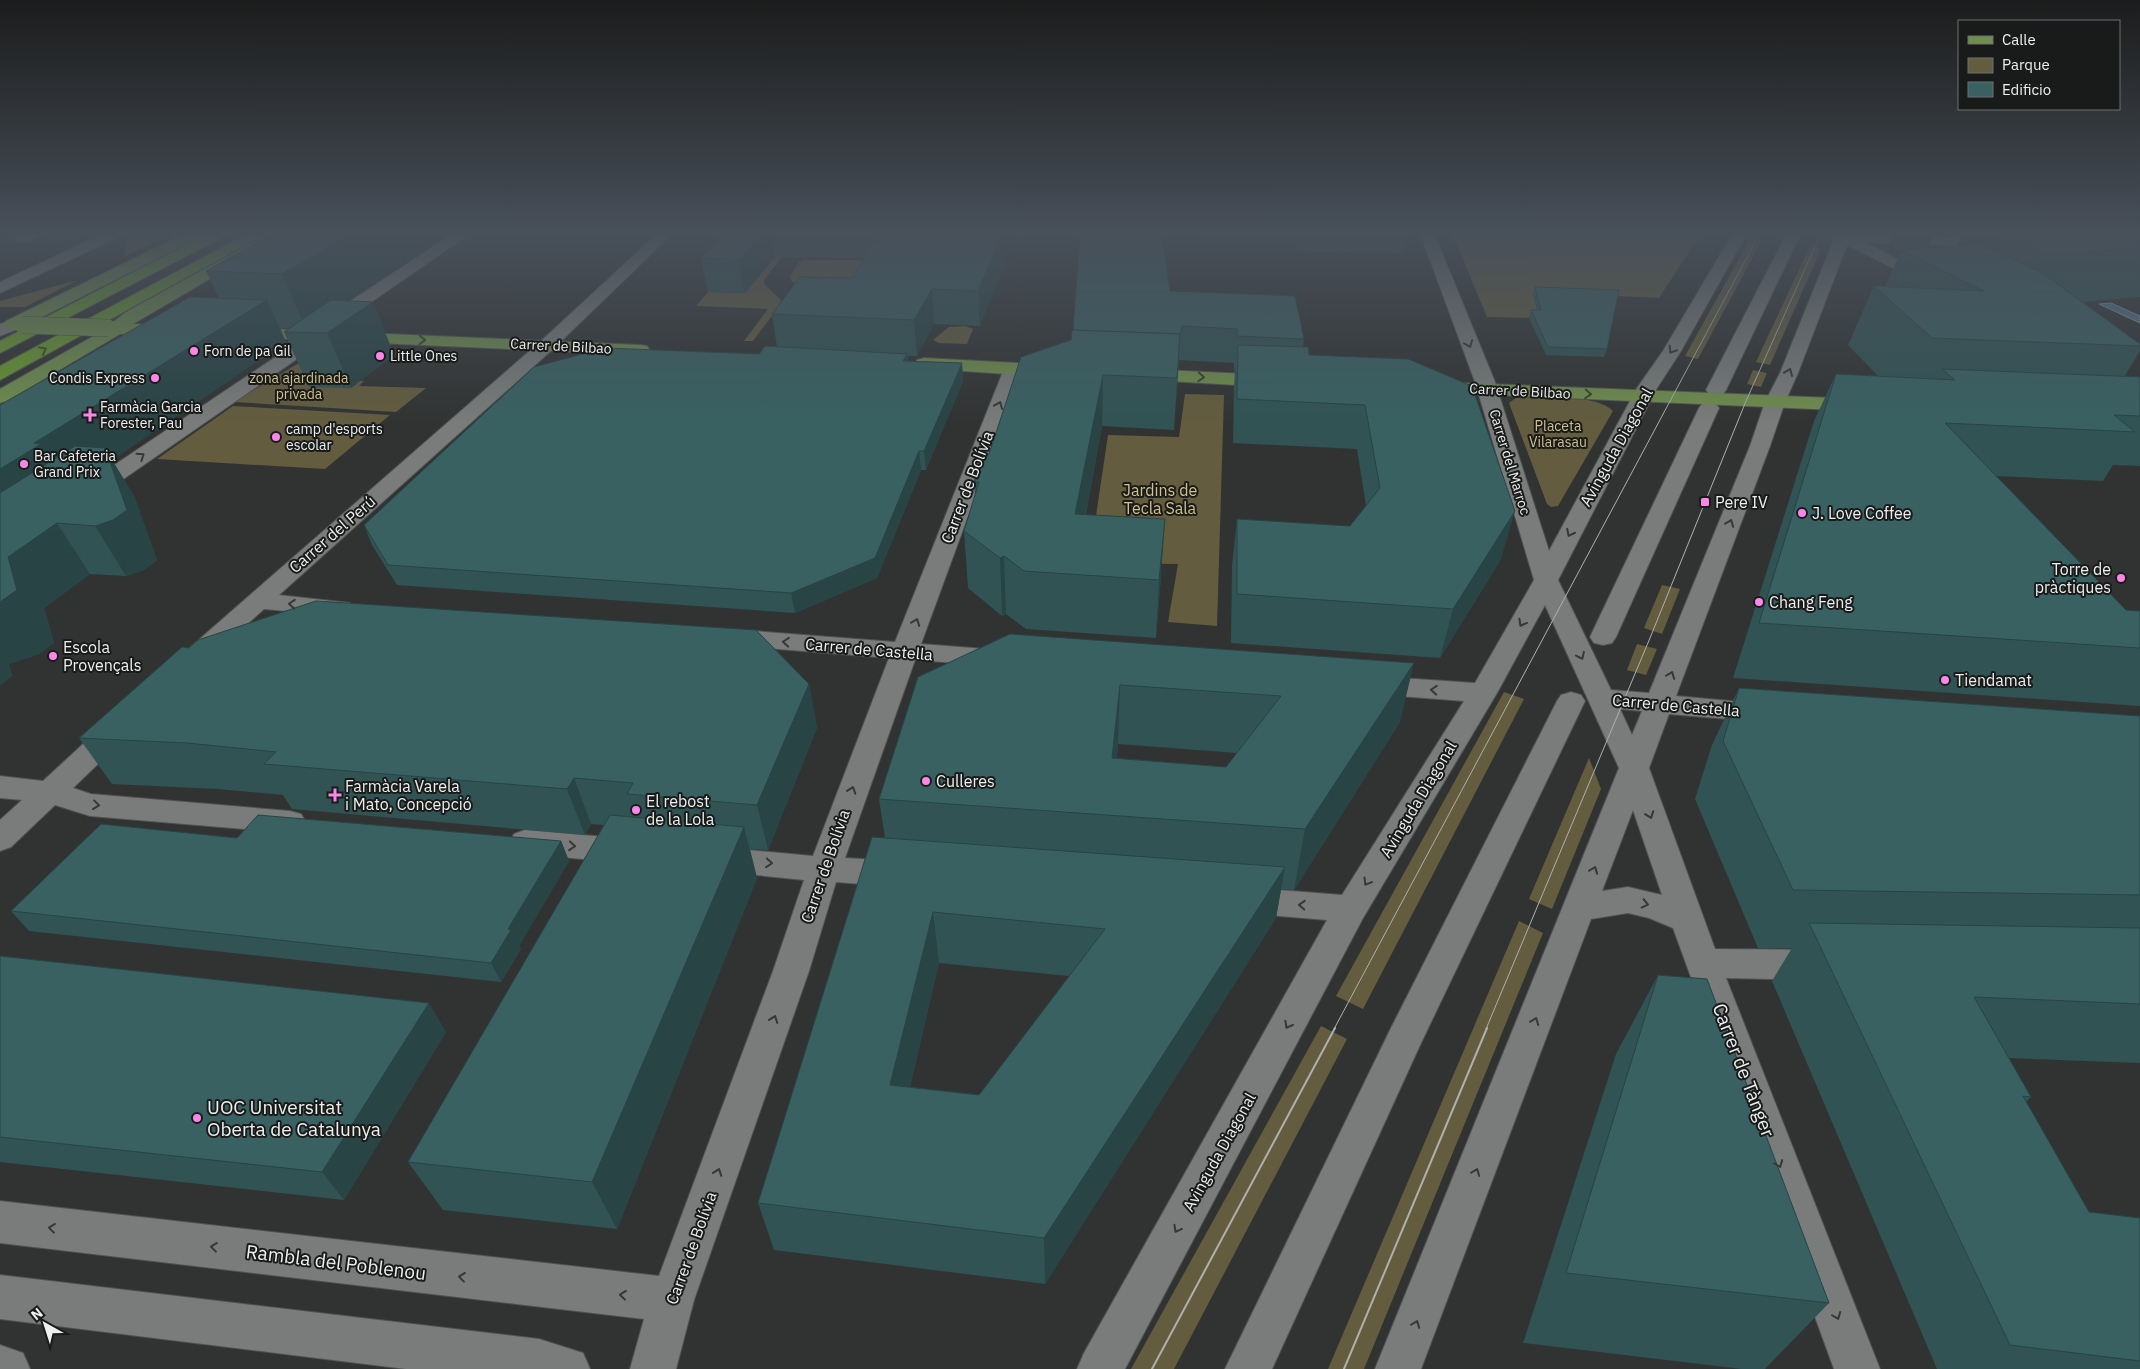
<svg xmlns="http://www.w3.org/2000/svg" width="2140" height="1369" viewBox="0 0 2140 1369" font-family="'IBM Plex Sans',sans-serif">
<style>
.green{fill:#635c3e}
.water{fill:#557586;stroke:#839aa6}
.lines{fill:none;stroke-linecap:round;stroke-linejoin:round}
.minor-casing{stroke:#505251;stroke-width:2}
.major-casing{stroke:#505251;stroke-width:2}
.highway-casing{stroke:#505251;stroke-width:2}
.minor{fill:#797c7a;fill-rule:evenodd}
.major{fill:#6f8d4c;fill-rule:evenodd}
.highway{fill:#68982d;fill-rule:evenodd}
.tram-far1{stroke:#aeb0af;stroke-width:1}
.tram{stroke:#aeb0af;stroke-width:2}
.major-bridge-casing{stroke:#505251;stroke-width:18;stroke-linecap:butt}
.major-bridge{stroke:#6f8d4c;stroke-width:17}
.wall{fill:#315354;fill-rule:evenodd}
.shaded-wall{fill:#284445}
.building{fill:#396162;stroke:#284445;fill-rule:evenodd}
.oneway{stroke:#37432c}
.oneway2{stroke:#363837}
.oneway3{stroke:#394d22}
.poi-dot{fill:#fa87e7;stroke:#191b1a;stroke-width:2}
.labels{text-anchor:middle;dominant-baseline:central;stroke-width:4;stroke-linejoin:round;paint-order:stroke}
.far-street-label{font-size:14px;fill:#eef0ef;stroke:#191b1a}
.far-poi-label{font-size:14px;fill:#eef0ef;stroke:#191b1a;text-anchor:start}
.far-park-label{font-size:14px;fill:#cfc28a;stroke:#191b1a}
.street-label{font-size:16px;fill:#eef0ef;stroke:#191b1a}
.park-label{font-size:16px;fill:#cfc28a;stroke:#191b1a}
.poi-label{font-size:16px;fill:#eef0ef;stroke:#191b1a;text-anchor:start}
.near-street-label{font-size:19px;fill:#eef0ef;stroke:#191b1a}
.near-poi-label{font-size:19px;fill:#eef0ef;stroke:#191b1a;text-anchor:start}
</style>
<rect width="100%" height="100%" fill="#313332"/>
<!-- green -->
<g class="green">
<path d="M129,233H173L124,257Z"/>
<path d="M800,233L764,280V284L781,300L780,305L753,341H744L768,309L696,306L708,292L745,293L794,234Z"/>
<path d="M1452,233H1701L1659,298L1533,292L1539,318L1487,317Z"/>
<path d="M1751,237L1761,242L1698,359L1685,356Z"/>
<path d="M1811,244L1821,249L1770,365L1756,362Z"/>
<path d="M804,260H857L864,261L853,281L804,284L792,282L790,277L799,262Z"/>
<path d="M78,280L25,307H0V301Z"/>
<path d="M965,326L973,329L967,344L939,343L933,340L949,327Z"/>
<path d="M299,363L318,379L364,381L359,386L426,388L396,412L234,402Z"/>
<path d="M1753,370L1767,373L1761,387L1747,384Z"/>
<path d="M1185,394L1224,395L1217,626L1168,622L1178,564L1089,563L1108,435L1179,437Z"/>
<path d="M1524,397C1549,398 1596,394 1613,411L1558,506L1551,507L1547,504L1509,403L1516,398Z"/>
<path d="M233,406L390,415L325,469L157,459Z"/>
<path d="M1662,585L1680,589L1662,634L1644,628Z"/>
<path d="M1637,644L1657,649L1646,675L1627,670Z"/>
<path d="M1504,692L1524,699L1363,1009L1336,996Z"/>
<path d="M1589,758L1601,789L1552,909L1529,899Z"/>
<path d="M1519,921L1543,933L1364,1369H1328Z"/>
<path d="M1321,1026L1347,1039L1174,1369H1131Z"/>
</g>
<!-- water -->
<path class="water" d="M2111,303L2140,316V323L2099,304Z"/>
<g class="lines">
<!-- minor casing -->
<g class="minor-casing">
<g id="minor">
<path d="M24,233H43L28,242H18L15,239Z"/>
<path d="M105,233H123L121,236L0,293V282Z"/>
<path d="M454,233H471L344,321L307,352L96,498L88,500L80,498L77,493L80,488L295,344L332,313Z"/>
<path d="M658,233H673L553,349L279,595L350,603L354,608L350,613L341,616L264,609L204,663L195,665L186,663L182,657L186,651L541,341Z"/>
<path d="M1420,233H1434L1495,382L1549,551L1637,388L1663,351L1733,233H1747L1681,351L1657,388L1558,580L1611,690L1649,693L1750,446L1765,402L1780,373L1834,239L1828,233L1996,237L2004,242L1996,247L1864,242L1935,278L1937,281L1929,286L1847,245L1798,373L1785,402L1770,446L1676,696L1764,704L1774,706L1778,713L1774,720L1764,722L1669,714L1649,768L1715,949L1820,950L1832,955L1838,965L1832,975L1820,980L1726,978L1880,1369H1834L1673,928L1649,918L1628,913L1591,919L1421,1369H1375L1619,768L1545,605L1497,693L1363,918L1125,1369H1077L1084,1353L1327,920L1243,913L1231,909L1226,900L1231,891L1243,887L1342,895L1464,701L1372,694L1362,691L1358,685L1362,679L1372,676L1475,683L1534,580L1475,382ZM1620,709L1642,711L1632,735ZM1633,810L1662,895L1628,887L1602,891Z"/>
<path d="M1787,233H1801L1726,390L1723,394H1709L1706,390Z"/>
<path d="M12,320L18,321L21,325L18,329L0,336V324Z"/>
<path d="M1013,363L1020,365L1022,369L921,644L999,650L1008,652L1012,658L1008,664L999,666L915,660L845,858L898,861L910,865L914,874L910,883L898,887L836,882L809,971L694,1300L676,1369H630L644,1319L0,1243V1201L659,1276L773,971L804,880L717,871L706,868L701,859L706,850L717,847L813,856L889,658L728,645L719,643L715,637L719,631L728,629L895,642L1004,369L1006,365Z"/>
<path d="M1709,402L1716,404L1719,408L1616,637L1612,643L1603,645L1594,643L1590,637L1699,408L1702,404Z"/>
<path d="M1571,692L1581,695L1585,701L1421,1043L1272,1369H1225L1391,1028L1557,701L1561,695Z"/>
<path d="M118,718L128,721L132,728L128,735L73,788L91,794L290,811L301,814L306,822L301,830L290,833L90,816L55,805L11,847L0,851V820L22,800L0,798V776L43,781L108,721Z"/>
<path d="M525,830L629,839L640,842L645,851L640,860L629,863L525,854L514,850L509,842L514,834Z"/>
<path d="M0,1275L539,1339L583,1353L590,1369H406L0,1319Z"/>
<path d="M0,1345L23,1353L30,1369H0Z"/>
</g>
</g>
<!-- major casing -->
<g class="major-casing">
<g id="major">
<path d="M186,233H204L202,236L18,329H6L3,325L6,321Z"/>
<path d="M270,233H288L133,324L172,325L178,326L181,330L178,334H120L7,401L0,403V389L99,333L101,331L99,328L102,324L112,323L126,312Z"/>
<path d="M247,328L641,345L647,346L650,350L647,354L641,355L241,337L238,333L241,329Z"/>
<path d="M924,358L1053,365L1060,367L1062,371L1060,375L1053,377L917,368L915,364L917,360Z"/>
<path d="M1141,369L1270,375L1277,377L1280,381L1277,385L1270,387L1134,379L1132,375L1134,371Z"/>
<path d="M1436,382L1860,399L1867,401L1870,405L1867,409L1860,411L1429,392L1426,388L1429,384Z"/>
</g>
</g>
<!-- highway casing -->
<g class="highway-casing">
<g id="highway">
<path d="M209,233H227L225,236L0,353V341Z"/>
<path d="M249,233H267L0,380V366Z"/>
</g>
</g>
<!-- minor -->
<use href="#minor" class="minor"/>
<!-- major -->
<use href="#major" class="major"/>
<!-- highway -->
<use href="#highway" class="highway"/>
<!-- tram-far1 -->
<g class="tram-far1">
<path d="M1334,1029L1760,233"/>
<path d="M1486,1029L1650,638L1746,401L1821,233"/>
</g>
<!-- tram -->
<g class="tram">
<path d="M1152,1369L1335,1028"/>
<path d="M1344,1369L1487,1028"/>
</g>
<!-- major-bridge casing -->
<g class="major-bridge-casing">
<path id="major-bridge" d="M23,325L108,328"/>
</g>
<!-- major-bridge -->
<use href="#major-bridge" class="major-bridge"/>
</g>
<!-- wall -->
<g class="wall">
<path d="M0,233H21L18,235L0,234Z"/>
<path d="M41,233H89L80,237L42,236Z"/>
<path d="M275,233L348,301L373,302L394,355L351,388L309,387L284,332L289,328H280L286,342L112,460L134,496L157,560L144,570L126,576L90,574L44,608L54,643L39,654L9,664L12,676L0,685V405L219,298L206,271Z"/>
<path d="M725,233H1005L1006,260L980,326L934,324L917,356H908V361L962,363L963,381L926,470H921L877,578L795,613L397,585L372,545L364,525L777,347L772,314L852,278L864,258L775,257L745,293L708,292L701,258Z"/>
<path d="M1199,233H1406L1402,253L1298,251L1294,241L1200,240Z"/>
<path d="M1878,233H1935L1928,248L1956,246L1963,233H2140V297L2082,302L2140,344V351L2124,377H2140V466L2113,465L2103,481L1996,476L2140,648V706L1733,678L1814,421L1836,374L1878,376L1848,345L1874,286L1885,287L1901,251L1888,245L1893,233Z"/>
<path d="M1535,287L1607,349L1604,357L1546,355L1529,318L1531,310H1537L1533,294Z"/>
<path d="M1170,291L1304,339L1303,347L1309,355L1408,359L1501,559L1440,658L1231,643L1232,566L1237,519L1350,526L1366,506L1357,449L1233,443L1234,386L1235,371H1234V363L1179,360L1174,430L1102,426L1086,514L1161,576L1156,638L1026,629L1006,614L1002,616L968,588L964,531L975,496L974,482L989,454L1071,340Z"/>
<path d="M1010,634L1400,722L1294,890L1281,889L1276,918L1045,1284L774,1250L758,1203L885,838L879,799ZM1118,744L1237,753L1226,767L1117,758ZM939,963L1069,976L979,1095L910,1087Z"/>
<path d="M809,684L817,728L768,850L750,849L757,878L617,1229L443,1210L408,1162L604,825L591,824L585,835L292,809L283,795L218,789L112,784L79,738Z"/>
<path d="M1739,688L2140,716V1063L2009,1058L2031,1097L2026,1102L2089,1212L2140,1218V1369H1937L1772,981L1792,948H1758L1695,799L1712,745Z"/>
<path d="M237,838L561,841L569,861L519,946L521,949L501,982L29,931L11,911Z"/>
<path d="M0,956L446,1032L344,1200L0,1162Z"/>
<path d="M1658,975L1829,1303L1765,1369H1742L1523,1343L1616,1054Z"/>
</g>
<!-- shaded-wall -->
<g class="shaded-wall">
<path d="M78,233H89L80,237Z"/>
<path d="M352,233H451L306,329L282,274Z"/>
<path d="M763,233H771L775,257L745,293L739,260Z"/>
<path d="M1002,233H1005L1006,260L980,326L978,291Z"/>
<path d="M932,289L934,324L917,356L914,320Z"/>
<path d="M267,300L286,342L112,460L134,496L157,560L144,570L126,576L95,526L69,489L0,540V469L34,443Z"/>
<path d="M373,302L394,355L351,388L327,333Z"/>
<path d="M1180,334L1177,384L1174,430L1177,378Z"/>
<path d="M907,354L909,371L903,361Z"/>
<path d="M962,363L963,381L926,470L924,451Z"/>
<path d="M1103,375L1102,426L1075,570V514Z"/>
<path d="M919,451L921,470L877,578L795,613L791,593Z"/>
<path d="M1515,511L1501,559L1440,658L1453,609Z"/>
<path d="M1165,519L1161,576L1156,638L1159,580Z"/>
<path d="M57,523L90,574L44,608L54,643L39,654L9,664L12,676L0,685V602L8,557Z"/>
<path d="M1004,556L1006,614L1002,616L1000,558Z"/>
<path d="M1414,663L1400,722L1294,890L1305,829Z"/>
<path d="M809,684L817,728L768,850L757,805Z"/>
<path d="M1120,685L1118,744L1111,818L1112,758Z"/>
<path d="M574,778L591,824L585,835L567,789Z"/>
<path d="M744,827L757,878L617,1229L592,1182Z"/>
<path d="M561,841L569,861L519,946L521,949L501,982L491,963L508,929Z"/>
<path d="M1285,867L1276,918L1045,1284L1044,1238Z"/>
<path d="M933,912L939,963L899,1134L890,1085Z"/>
<path d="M429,1003L446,1032L344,1200L322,1172Z"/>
</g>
<!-- building -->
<g class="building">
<path d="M275,233H352L282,274L206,271Z"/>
<path d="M725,233H763L739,260L701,258Z"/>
<path d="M879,233H1002L978,291L932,289L914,320L772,314L800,277L852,278Z"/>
<path d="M1080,233H1162L1170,291L1295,296L1304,339L1237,336V329L1182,326L1181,334L1073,330Z"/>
<path d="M1993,233H2140V248L2048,255Z"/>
<path d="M1978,244L2041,272L2140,344V346L1932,338L1874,286L1984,291L1901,250Z"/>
<path d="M1535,287L1619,290L1607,349L1548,347L1531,310H1541Z"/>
<path d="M190,297L267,300L34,443L41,444L0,469V405Z"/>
<path d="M331,300L373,302L327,333L284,332Z"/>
<path d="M1072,330L1180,334L1177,378L1103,375L1075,514L1165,519L1159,580L1024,571L1004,556L1000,558L964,531L979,482H974L984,454H989L1021,357L1071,340Z"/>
<path d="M1238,345L1308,347L1309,355L1408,359L1472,386L1515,511L1453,609L1237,594V519L1350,526L1380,488L1365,405L1237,399Z"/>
<path d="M765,346L907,354L903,361L962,363L924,451H919L875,558L791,593L388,565L364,525L534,367L605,348L759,354Z"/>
<path d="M1942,369L2140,377V416L2114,415L2135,432L1945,423L2126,610L2140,611V648L1759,623L1836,374L1955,380Z"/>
<path d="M75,446L105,448L127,510L113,520L95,526L57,523L8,557L17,590L0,602V493Z"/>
<path d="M316,601L756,630L809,684L757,805L627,794L633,783L574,778L567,789L264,764L276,752L188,743L79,738L182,647L189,648L198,640Z"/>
<path d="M1010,634L1414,663L1305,829L879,799L918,677ZM1120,685L1281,696L1226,767L1112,758Z"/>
<path d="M1739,688L2140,716V895L1793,890L1723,741Z"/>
<path d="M258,815L561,841L508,929L511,930L491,963L11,911L101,824L237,838Z"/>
<path d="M610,815L744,827L592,1182L408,1162Z"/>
<path d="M872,837L1285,867L1044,1238L758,1203ZM933,912L1105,929L979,1095L890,1085Z"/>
<path d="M1809,923L2140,928V1004L1974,997L2031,1097L2023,1096L2089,1212L2140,1218V1361L2010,1345Z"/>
<path d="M0,956L429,1003L322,1172L0,1137Z"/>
<path d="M1658,975L1707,979L1829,1303L1566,1273Z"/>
</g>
<!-- one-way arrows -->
<defs><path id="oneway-chevron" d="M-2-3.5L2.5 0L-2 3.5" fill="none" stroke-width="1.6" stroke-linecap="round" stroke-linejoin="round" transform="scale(1.25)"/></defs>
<g class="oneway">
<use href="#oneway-chevron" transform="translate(422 340) rotate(2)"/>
<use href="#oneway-chevron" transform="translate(1201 377) rotate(3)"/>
<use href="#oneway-chevron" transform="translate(1588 394) rotate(3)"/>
</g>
<g class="oneway2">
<use href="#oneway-chevron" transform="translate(1469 344) rotate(68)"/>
<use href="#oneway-chevron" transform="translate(1672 350) rotate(123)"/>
<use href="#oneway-chevron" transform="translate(1789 372) rotate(-67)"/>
<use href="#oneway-chevron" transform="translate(999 405) rotate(-68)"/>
<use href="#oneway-chevron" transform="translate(141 456) rotate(-34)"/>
<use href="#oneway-chevron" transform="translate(1730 523) rotate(-69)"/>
<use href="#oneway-chevron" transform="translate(1570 533) rotate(117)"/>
<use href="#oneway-chevron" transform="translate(292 604) rotate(-176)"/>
<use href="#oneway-chevron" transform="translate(916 622) rotate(-69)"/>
<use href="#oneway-chevron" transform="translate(1522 623) rotate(119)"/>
<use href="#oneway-chevron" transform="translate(786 642) rotate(-175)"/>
<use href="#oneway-chevron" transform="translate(1581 656) rotate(65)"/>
<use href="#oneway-chevron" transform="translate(1671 675) rotate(-69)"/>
<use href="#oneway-chevron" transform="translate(1434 690) rotate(-176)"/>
<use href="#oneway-chevron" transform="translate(852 790) rotate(-71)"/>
<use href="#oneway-chevron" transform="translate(96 805) rotate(7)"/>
<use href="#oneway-chevron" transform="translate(1650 815) rotate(70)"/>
<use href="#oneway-chevron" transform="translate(572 846) rotate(5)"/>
<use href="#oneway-chevron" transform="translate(769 863) rotate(5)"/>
<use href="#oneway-chevron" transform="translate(1594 870) rotate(-69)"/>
<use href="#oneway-chevron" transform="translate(1367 882) rotate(121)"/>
<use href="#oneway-chevron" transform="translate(1645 904) rotate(13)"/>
<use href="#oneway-chevron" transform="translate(1302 905) rotate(-176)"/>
<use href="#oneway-chevron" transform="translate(774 1019) rotate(-70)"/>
<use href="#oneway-chevron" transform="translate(1535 1021) rotate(-69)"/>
<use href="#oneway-chevron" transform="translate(1288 1025) rotate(119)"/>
<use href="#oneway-chevron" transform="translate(1779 1164) rotate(69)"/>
<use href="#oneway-chevron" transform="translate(718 1172) rotate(-70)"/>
<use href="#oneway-chevron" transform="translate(1476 1172) rotate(-69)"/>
<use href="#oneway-chevron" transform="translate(52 1228) rotate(-173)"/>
<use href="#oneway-chevron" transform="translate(1177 1229) rotate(119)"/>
<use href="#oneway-chevron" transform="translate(214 1247) rotate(-173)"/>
<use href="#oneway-chevron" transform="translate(462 1277) rotate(-173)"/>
<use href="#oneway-chevron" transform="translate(623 1295) rotate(-174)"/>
<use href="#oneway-chevron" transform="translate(1837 1316) rotate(69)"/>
<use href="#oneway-chevron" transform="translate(1416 1324) rotate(-69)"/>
</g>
<use class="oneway3" href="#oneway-chevron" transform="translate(43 350) rotate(-29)"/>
<!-- sky -->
<linearGradient id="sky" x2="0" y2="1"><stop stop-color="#1b1c1c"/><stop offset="0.55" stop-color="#48505a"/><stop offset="1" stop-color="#48505a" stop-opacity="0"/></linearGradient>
<rect width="2140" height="424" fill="url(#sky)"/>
<!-- markers -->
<g class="poi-dot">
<circle cx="194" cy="351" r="5"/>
<circle cx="380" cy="356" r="5"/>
<circle cx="155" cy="378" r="5"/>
<path d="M87.5 407.5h5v5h5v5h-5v5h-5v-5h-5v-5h5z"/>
<circle cx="276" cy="437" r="5"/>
<circle cx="24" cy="464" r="5"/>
<rect x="1700" y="497" width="10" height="10" rx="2.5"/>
<circle cx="1802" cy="513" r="5"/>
<circle cx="2121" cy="578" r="5"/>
<circle cx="1759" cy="602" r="5"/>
<circle cx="53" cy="656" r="5"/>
<circle cx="1945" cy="680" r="5"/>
<circle cx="926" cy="781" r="5"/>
<path d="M332.5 787.5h5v5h5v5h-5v5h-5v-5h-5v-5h5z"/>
<circle cx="636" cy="810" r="5"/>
<circle cx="197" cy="1118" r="5"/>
</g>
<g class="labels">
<!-- far-street labels -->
<g class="far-street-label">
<text transform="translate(561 346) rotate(3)">Carrer de Bilbao</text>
<text transform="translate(1520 391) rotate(3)">Carrer de Bilbao</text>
<text transform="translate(1510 462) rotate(73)">Carrer del Marroc</text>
</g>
<!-- far-poi labels -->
<g class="far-poi-label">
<text x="204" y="351">Forn de pa Gil</text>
<text x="390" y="356">Little Ones</text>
<text x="145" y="378" text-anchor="end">Condis Express</text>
<text x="100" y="407">Farmàcia Garcia<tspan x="100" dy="16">Forester, Pau</tspan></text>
<text x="286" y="429">camp d'esports<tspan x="286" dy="16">escolar</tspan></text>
<text x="34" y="456">Bar Cafeteria<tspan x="34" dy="16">Grand Prix</tspan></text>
</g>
<!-- far-park labels -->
<g class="far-park-label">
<text x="299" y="378">zona ajardinada<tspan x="299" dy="16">privada</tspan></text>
<text x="1558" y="426">Placeta<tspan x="1558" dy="16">Vilarasau</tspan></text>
</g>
<!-- street labels -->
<g class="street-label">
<text transform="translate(1616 447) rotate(-61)">Avinguda Diagonal</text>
<text transform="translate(967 487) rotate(-69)">Carrer de Bolívia</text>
<text transform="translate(332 534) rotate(-41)">Carrer del Perú</text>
<text transform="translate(869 649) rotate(5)">Carrer de Castella</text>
<text transform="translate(1676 705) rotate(5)">Carrer de Castella</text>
<text transform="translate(1418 799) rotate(-59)">Avinguda Diagonal</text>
<text transform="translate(825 866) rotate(-71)">Carrer de Bolívia</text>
<text transform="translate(1219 1152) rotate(-61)">Avinguda Diagonal</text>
<text transform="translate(691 1248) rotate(-70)">Carrer de Bolívia</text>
</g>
<!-- park labels -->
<g class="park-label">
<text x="1160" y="490">Jardins de<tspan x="1160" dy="18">Tecla Sala</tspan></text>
</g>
<!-- poi labels -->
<g class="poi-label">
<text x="1715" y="502">Pere IV</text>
<text x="1812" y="513">J. Love Coffee</text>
<text x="2111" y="569" text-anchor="end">Torre de<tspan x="2111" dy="18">pràctiques</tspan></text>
<text x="1769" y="602">Chang Feng</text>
<text x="63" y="647">Escola<tspan x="63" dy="18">Provençals</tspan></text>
<text x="1955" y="680">Tiendamat</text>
<text x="936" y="781">Culleres</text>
<text x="345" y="786">Farmàcia Varela<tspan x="345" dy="18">i Mato, Concepció</tspan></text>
<text x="646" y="801">El rebost<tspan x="646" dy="18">de la Lola</tspan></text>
</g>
<!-- near-street labels -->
<g class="near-street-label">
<text transform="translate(1744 1070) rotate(69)">Carrer de Tànger</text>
<text transform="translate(336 1262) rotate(7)">Rambla del Poblenou</text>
</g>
<!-- near-poi labels -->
<g class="near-poi-label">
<text x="207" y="1107">UOC Universitat<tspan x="207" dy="22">Oberta de Catalunya</tspan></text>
</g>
</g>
<!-- legend -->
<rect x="1958" y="20" width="162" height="90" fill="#191b1a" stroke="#6e706f"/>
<rect x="1968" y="36" width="25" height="8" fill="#6f8d4c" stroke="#6e706f"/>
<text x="2002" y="45" font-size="15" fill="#eef0ef">Calle</text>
<rect x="1968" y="58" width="25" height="15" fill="#635c3e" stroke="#6e706f"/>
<text x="2002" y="70" font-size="15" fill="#eef0ef">Parque</text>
<rect x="1968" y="82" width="25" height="15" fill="#396162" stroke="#6e706f"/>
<text x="2002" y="95" font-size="15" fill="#eef0ef">Edificio</text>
<!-- north arrow -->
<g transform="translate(45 1324) rotate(321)" stroke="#191b1a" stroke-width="4" paint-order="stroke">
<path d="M0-4L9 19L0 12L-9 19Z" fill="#eef0ef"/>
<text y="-8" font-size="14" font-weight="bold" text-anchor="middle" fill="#eef0ef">N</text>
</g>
</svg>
